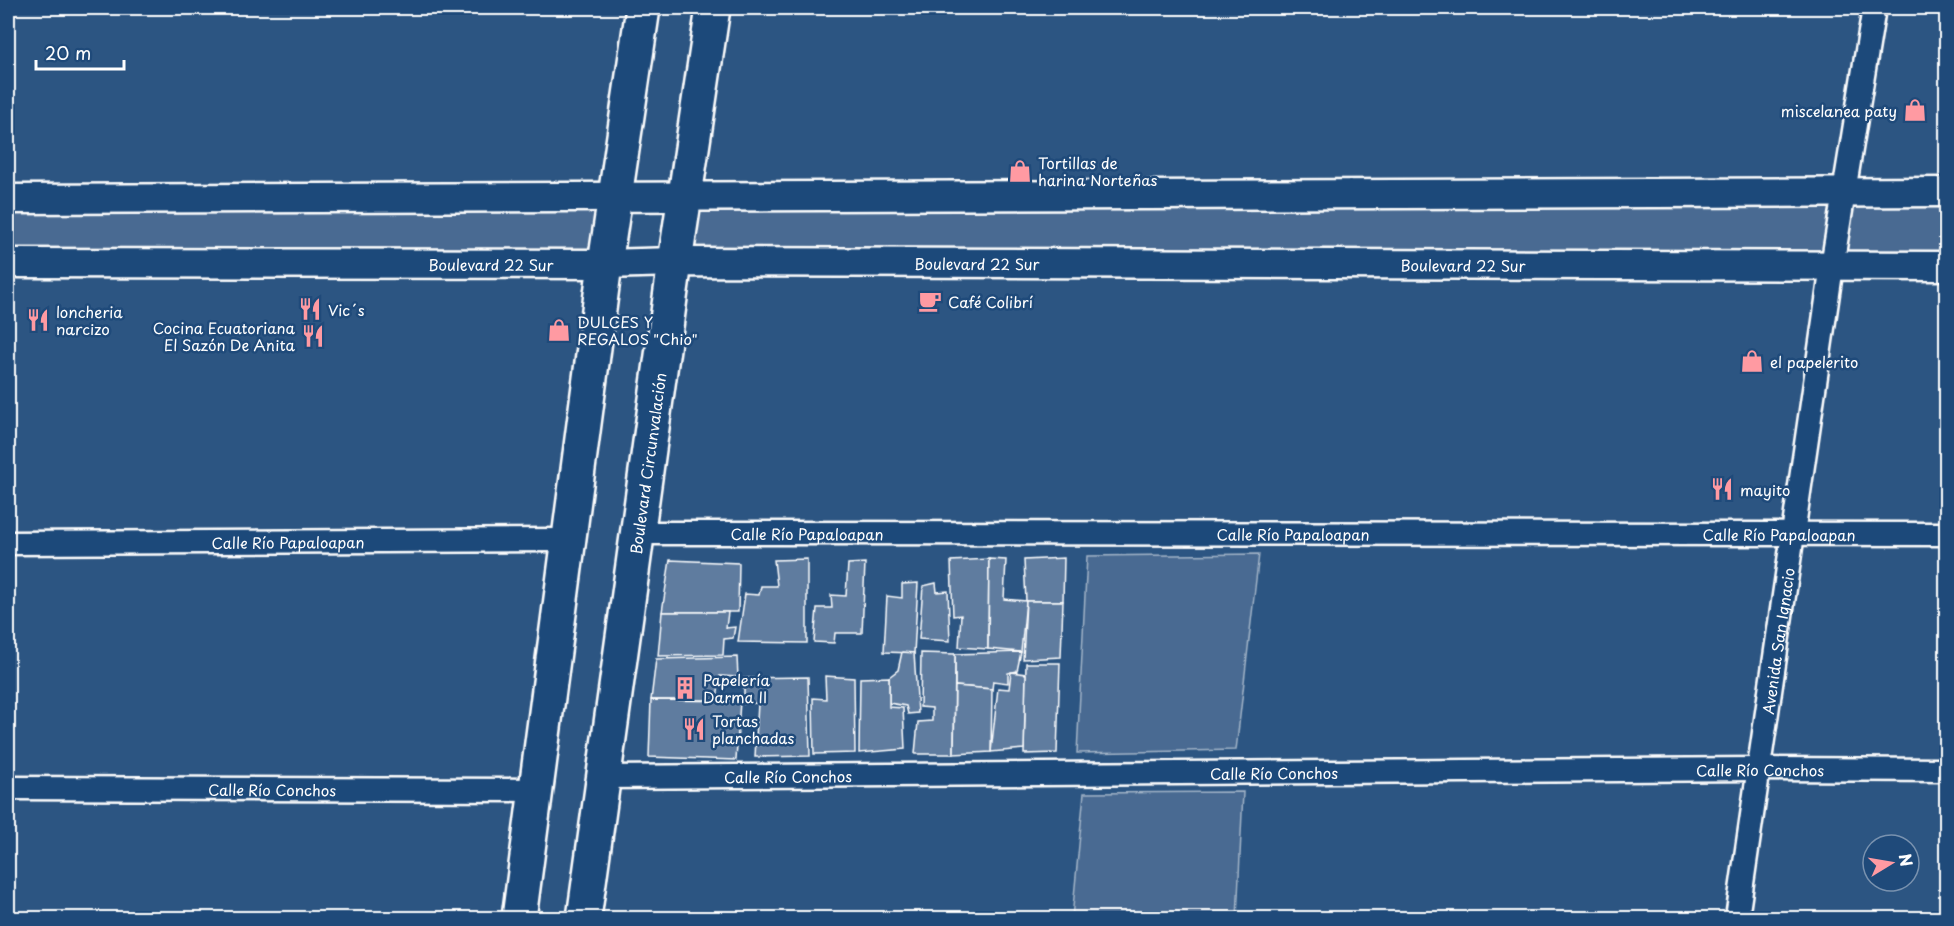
<svg xmlns="http://www.w3.org/2000/svg" width="1954" height="926" viewBox="0 0 1954 926" font-family="'Playpen Sans',sans-serif">
<style>
.green{fill:#486b92;stroke:#a4b5c8;stroke-width:1.5}
.building{fill:#5e7c9f;stroke:#fff;stroke-width:1.5}
.lines{fill:none;stroke-linecap:round;stroke-linejoin:round}
.minor-casing{stroke:#fff;stroke-width:27}
.tertiary-casing{stroke:#fff;stroke-width:33}
.secondary-casing{stroke:#fff;stroke-width:38}
.minor{stroke:#1f4a7a;stroke-width:22}
.tertiary{stroke:#1f4a7a;stroke-width:28}
.secondary{stroke:#1f4a7a;stroke-width:33}
.labels{text-anchor:middle;dominant-baseline:central;stroke-width:5;stroke-linejoin:round;paint-order:stroke}
.poi-label{font-size:15px;fill:#fff;stroke:#1f4a7a;text-anchor:start}
.street-label{font-size:15px;fill:#fff;stroke:#1f4a7a}
</style>
<rect width="100%" height="100%" fill="#2c5582"/>
<filter id="ink" filterUnits="userSpaceOnUse"><feTurbulence type="fractalNoise" baseFrequency=".0167" numOctaves="2"/><feDisplacementMap in="SourceGraphic" scale="12" xChannelSelector="R" yChannelSelector="G"/><feConvolveMatrix kernelMatrix="1 2 1 2 8 2 1 2 1" color-interpolation-filters="sRGB"/></filter>
<g filter="url(#ink)">
<!-- green -->
<g class="green">
<path d="M1946,192V266L672,264L682,202Z"/>
<path d="M8,201H627L616,264L8,262Z"/>
<path d="M1259,554L1236,750L1077,753L1087,556Z"/>
<path d="M1243,792L1237,918H1072L1084,793Z"/>
</g>
<!-- building -->
<g class="building">
<path d="M1064,558L1063,601H1026L1024,560Z"/>
<path d="M807,559V643L738,642L745,594L759,595L761,586H777L774,560Z"/>
<path d="M989,559L988,649L959,647L961,615L953,616L951,561Z"/>
<path d="M989,559L1006,560L1004,599L1026,601L1021,652L988,649Z"/>
<path d="M670,560L739,563L738,612H662Z"/>
<path d="M865,563L862,633H835L834,643L814,642L817,608H832L831,595L846,596L848,564Z"/>
<path d="M918,583L914,653L884,652L887,596L902,598V584Z"/>
<path d="M936,583L937,592L948,591L950,641L919,639L923,586Z"/>
<path d="M1026,601H1063L1061,657L1023,659Z"/>
<path d="M662,612H728L726,628L735,627L733,638L724,639L723,655L658,656Z"/>
<path d="M902,652L914,653L918,713L908,714L906,706L889,703V677L898,670Z"/>
<path d="M1021,652L1017,671L1008,673V683L993,681L992,689L955,686V654Z"/>
<path d="M921,653L955,654L954,754H915L918,722L932,721V708L920,707Z"/>
<path d="M737,657L738,677L720,676L717,700H651L656,659Z"/>
<path d="M1026,663H1060L1057,753L1024,754Z"/>
<path d="M1011,672L1026,674L1024,749L991,752L998,688L1009,689Z"/>
<path d="M825,676L854,678L855,753L814,754L813,698L826,699Z"/>
<path d="M808,677L810,756L755,757L758,703L744,704V678Z"/>
<path d="M889,677V707L903,708L905,749L859,753L860,678Z"/>
<path d="M955,686L992,689L991,752L954,754Z"/>
<path d="M651,700L740,701L736,760L649,757Z"/>
</g>
<g class="lines">
<!-- minor casing -->
<g class="minor-casing">
<g id="minor">
<path id="s1" d="M637,533L1946,534"/>
<path id="s2" d="M8,543L568,540"/>
<path id="s3" d="M604,777L1758,769L1946,770"/>
<path id="s4" d="M8,788L536,790"/>
<path id="s5" d="M1737,918L1832,266L1874,8"/>
</g>
</g>
<!-- tertiary casing -->
<g class="tertiary-casing">
<g id="tertiary">
<path d="M8,199L1946,192"/>
<path id="s6" d="M8,263L605,264L675,262L1946,266"/>
</g>
</g>
<!-- secondary casing -->
<g class="secondary-casing">
<g id="secondary">
<path d="M519,918L605,264L643,8"/>
<path id="s7" d="M584,918L675,262L713,8"/>
</g>
</g>
<!-- minor -->
<use href="#minor" class="minor"/>
<!-- tertiary -->
<use href="#tertiary" class="tertiary"/>
<!-- secondary -->
<use href="#secondary" class="secondary"/>
</g>
</g>
<!-- icons -->
<defs>
<g id="shop-bare" transform="scale(1.8)"><path d="M-5-2.5h2.3a2.7 3.5 0 0 1 5.4 0H5L5.5 6h-11ZM-1.5-2.5h3a1.5 2.3 0 0 0-3 0Z" fill="#ff9aa2" stroke="#1f4a7a" stroke-width="2.5" paint-order="stroke"/></g>
<g id="cafe-bare" transform="scale(1.8)"><path d="M-5.5-4.5H6V0H3Q3 3.5 0 3.5H-2.5Q-5.5 3.5-5.5 0ZM3-3.2v2h1.7v-2ZM-6 4.5H4V6H-6Z" fill="#ff9aa2" stroke="#1f4a7a" stroke-width="2.5" paint-order="stroke"/></g>
<g id="restaurant-bare" transform="scale(1.8)"><path d="M-5-6h1v4h1v-4h1v4h1v-4h1v5L-1.5 .5V6h-2V.5L-5-1ZM5-6V6H3V1.5H1.5Q1.5-4 5-6Z" fill="#ff9aa2" stroke="#1f4a7a" stroke-width="2.5" paint-order="stroke"/></g>
<g id="building-bare" transform="scale(1.8)"><path d="M-4-6H4V6H1V3H-1V6H-4ZM-2.5-4.3h1.7v1.8h-1.7ZM.8-4.3h1.7v1.8H.8ZM-2.5-1h1.7V.8h-1.7ZM.8-1h1.7V.8H.8Z" fill="#ff9aa2" stroke="#1f4a7a" stroke-width="2.5" paint-order="stroke"/></g>
</defs>
<g fill-rule="evenodd">
<use href="#shop-bare" x="1915" y="110"/>
<use href="#shop-bare" x="1020" y="171"/>
<use href="#cafe-bare" x="930" y="301"/>
<use href="#restaurant-bare" x="310" y="309"/>
<use href="#restaurant-bare" x="38" y="320"/>
<use href="#shop-bare" x="559" y="330"/>
<use href="#restaurant-bare" x="313" y="336"/>
<use href="#shop-bare" x="1752" y="361"/>
<use href="#restaurant-bare" x="1722" y="489"/>
<use href="#building-bare" x="685" y="688"/>
<use href="#restaurant-bare" x="694" y="729"/>
</g>
<g class="labels">
<!-- poi labels -->
<g class="poi-label">
<text x="1897" y="110" text-anchor="end">miscelanea paty</text>
<text x="1038" y="162">Tortillas de<tspan x="1038" dy="17">harina Norteñas</tspan></text>
<text x="948" y="301">Café Colibrí</text>
<text x="328" y="309">Vic´s</text>
<text x="56" y="311">loncheria<tspan x="56" dy="17">narcizo</tspan></text>
<text x="577" y="321">DULCES Y<tspan x="577" dy="17">REGALOS "Chio"</tspan></text>
<text x="295" y="327" text-anchor="end">Cocina Ecuatoriana<tspan x="295" dy="17">El Sazón De Anita</tspan></text>
<text x="1770" y="361">el papelerito</text>
<text x="1740" y="489">mayito</text>
<text x="703" y="679">Papelería<tspan x="703" dy="17">Darma II</tspan></text>
<text x="712" y="720">Tortas<tspan x="712" dy="17">planchadas</tspan></text>
</g>
<!-- street labels -->
<g class="street-label">
<text stroke="none"><textPath href="#s6" startOffset="969">Boulevard 22 Sur</textPath></text>
<text stroke="none"><textPath href="#s6" startOffset="483">Boulevard 22 Sur</textPath></text>
<text stroke="none"><textPath href="#s6" startOffset="1455">Boulevard 22 Sur</textPath></text>
<text stroke="none"><textPath href="#s7" startOffset="459">Boulevard Circunvalación</textPath></text>
<text stroke="none"><textPath href="#s1" startOffset="170">Calle Río Papaloapan</textPath></text>
<text stroke="none"><textPath href="#s1" startOffset="656">Calle Río Papaloapan</textPath></text>
<text stroke="none"><textPath href="#s1" startOffset="1142">Calle Río Papaloapan</textPath></text>
<text stroke="none"><textPath href="#s2" startOffset="280">Calle Río Papaloapan</textPath></text>
<text stroke="none"><textPath href="#s5" startOffset="280">Avenida San Ignacio</textPath></text>
<text stroke="none"><textPath href="#s3" startOffset="1156">Calle Río Conchos</textPath></text>
<text stroke="none"><textPath href="#s3" startOffset="670">Calle Río Conchos</textPath></text>
<text stroke="none"><textPath href="#s3" startOffset="184">Calle Río Conchos</textPath></text>
<text stroke="none"><textPath href="#s4" startOffset="264">Calle Río Conchos</textPath></text>
</g>
</g>
<!-- margin -->
<rect width="1954" height="926" fill="none" stroke="#1f4a7a" stroke-width="30"/>
<rect x="15" y="15" width="1924" height="896" fill="none" stroke="#fff" stroke-width="2" filter="url(#ink)"/>
<!-- north arrow -->
<g transform="translate(1891 863) rotate(79)"><circle r="28" fill="#1f4a7a" stroke="#7992af" stroke-width="1.5"/>
<path d="M0-4.5L10 22L0 15L-10 22Z" fill="#ff9aa2"/>
<text y="-9" font-size="16" font-weight="bold" text-anchor="middle" fill="#ffffff">N</text>
</g>
<!-- scale -->
<path d="M36 60v9h88v-9" fill="none" stroke="#ffffff" stroke-width="3"/>
<text x="45" y="60" font-size="18" fill="#ffffff" stroke="#1f4a7a" stroke-width="4.5" paint-order="stroke">20 m</text>
</svg>
